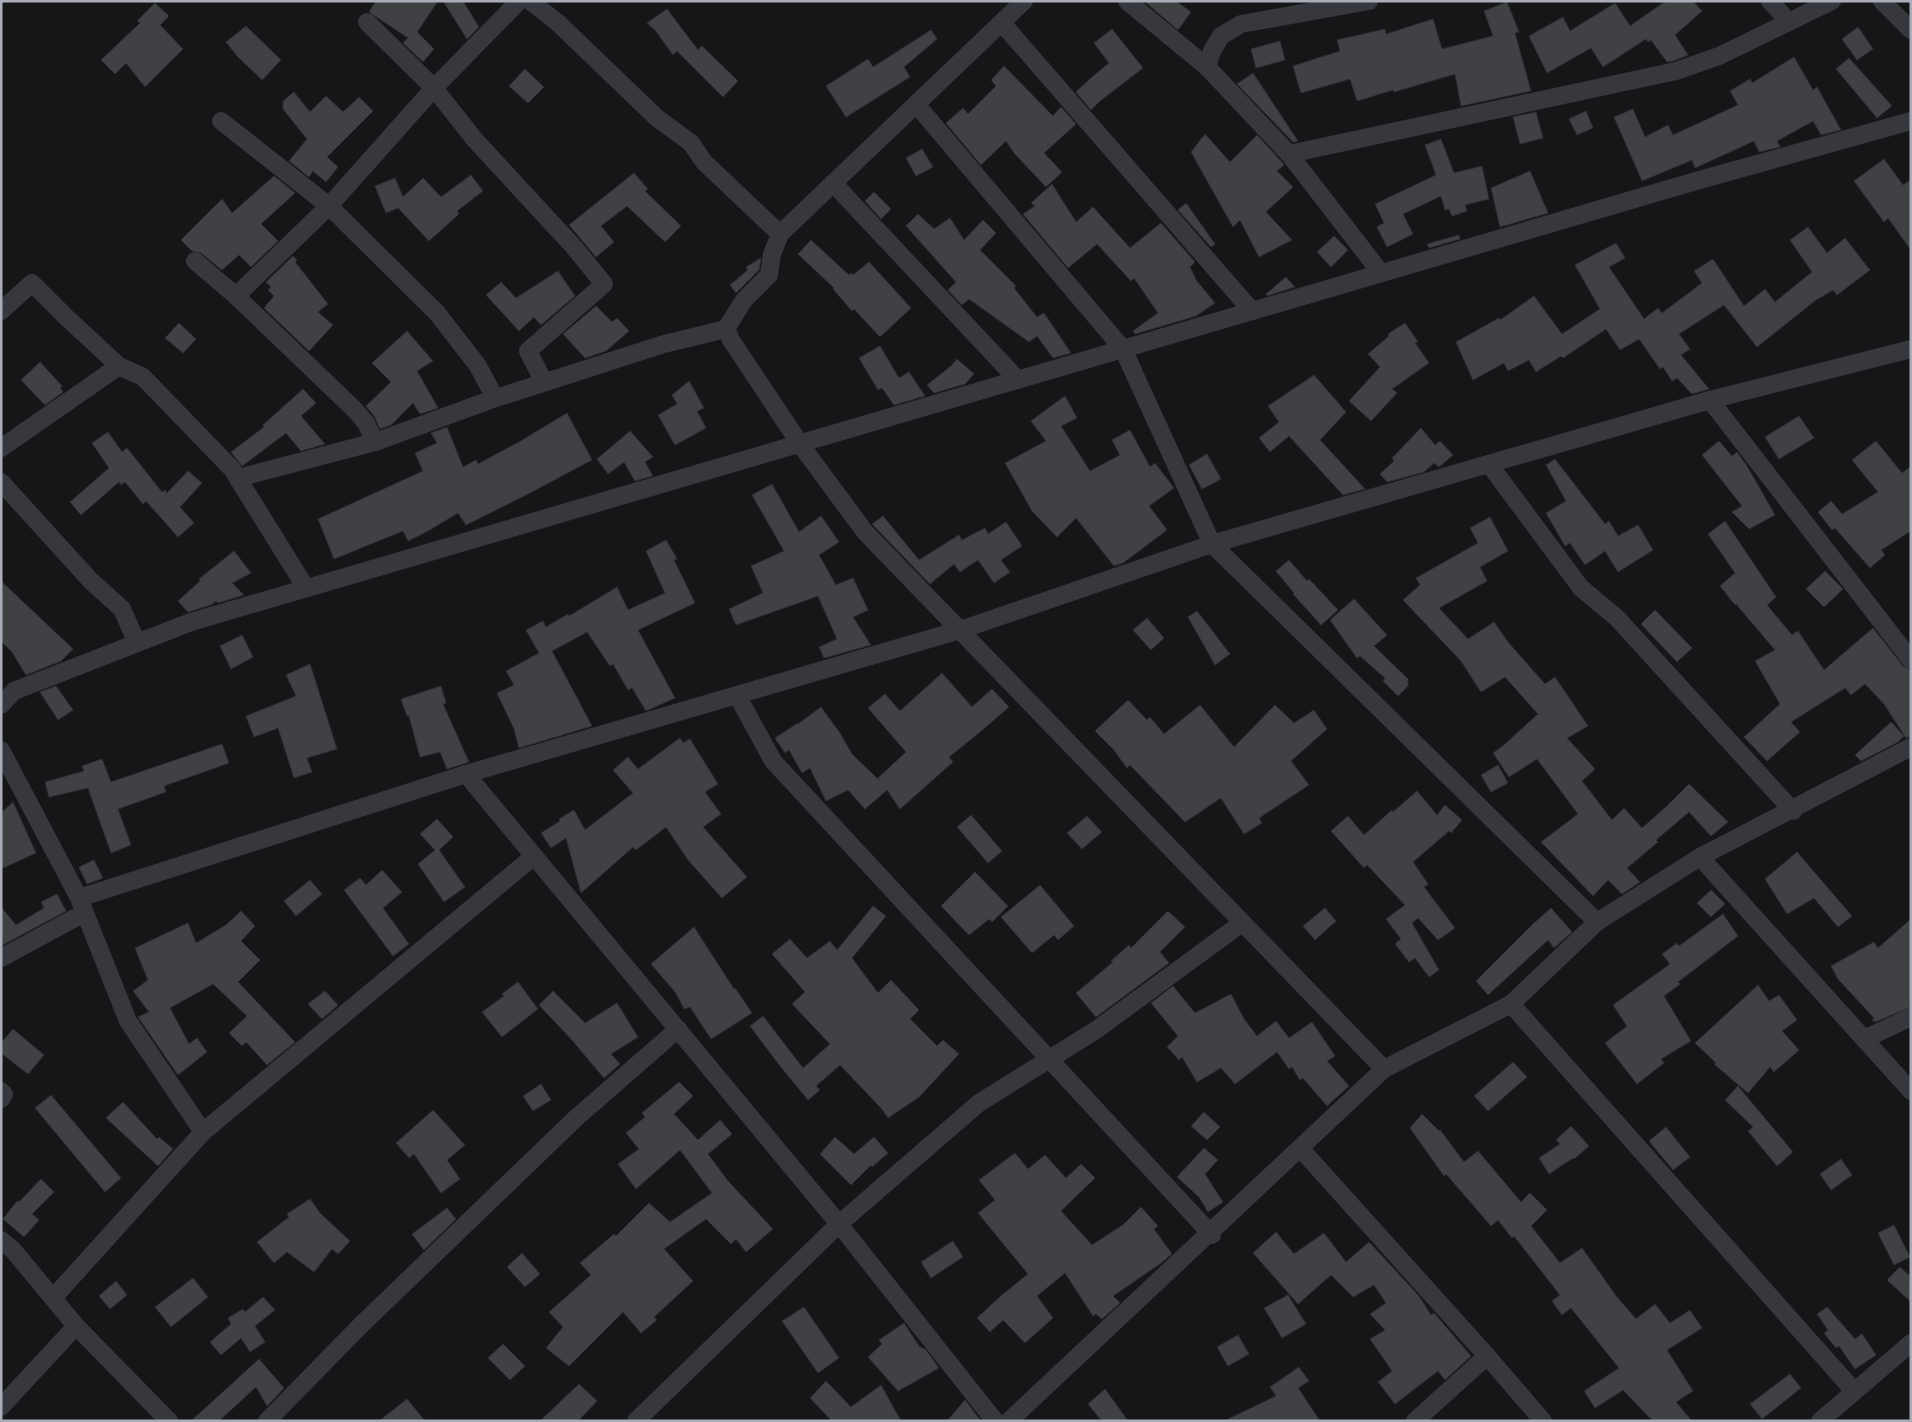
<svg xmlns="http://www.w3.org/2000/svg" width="1912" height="1422" viewBox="0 0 1912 1422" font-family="Mulish,sans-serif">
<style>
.building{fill:#404145;stroke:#303034}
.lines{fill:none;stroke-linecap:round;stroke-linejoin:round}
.street{stroke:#37383d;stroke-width:18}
</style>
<rect width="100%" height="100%" fill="#161618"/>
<!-- building -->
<g class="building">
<path d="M376,1H438L417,32L434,49L423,62L403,43L408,38L369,12Z"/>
<path d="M443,1H463L479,27L467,39Z"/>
<path d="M1144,1H1176L1191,12L1178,30Z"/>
<path d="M1666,1H1693L1702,11L1675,35L1688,55L1673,61L1667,62L1651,40L1648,42L1646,39L1603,67L1591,48L1547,73L1529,36L1563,17L1570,31L1615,3L1630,26Z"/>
<path d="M1507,2L1519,32L1515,33L1531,91L1461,106L1455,74L1394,92L1393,90L1357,101L1350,79L1301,93L1293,66L1340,51L1337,40L1385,29L1386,34L1433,19L1442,49L1493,36L1484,11Z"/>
<path d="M155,3L169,16L160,25L183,49L145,87L126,63L115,74L101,60L140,23L137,21Z"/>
<path d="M667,9L698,50L702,46L738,81L723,97L677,51L673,55L655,30L647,23Z"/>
<path d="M246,26L281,60L262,80L237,56L226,42Z"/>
<path d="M1858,27L1873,49L1857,60L1842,39Z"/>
<path d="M1112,29L1143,68L1100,101L1091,110L1076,92L1092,77L1109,63L1094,43Z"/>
<path d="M931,30L937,39L904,67L910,77L846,117L826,86L868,59L873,67Z"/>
<path d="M1280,41L1285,60L1256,68L1251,49Z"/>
<path d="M1794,57L1813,90L1817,87L1841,130L1821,135L1813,121L1777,141L1780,147L1759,152L1754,141L1695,168L1692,160L1642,181L1614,117L1633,109L1645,137L1668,125L1673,135L1738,105L1730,91L1750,79L1752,83Z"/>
<path d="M1849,58L1892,106L1877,118L1836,69Z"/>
<path d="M1004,66L1053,116L1061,107L1076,124L1044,153L1062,172L1046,187L1014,153L1006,141L981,165L946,123L963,108L968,114L996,86L991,80Z"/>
<path d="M525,69L544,87L528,103L509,86Z"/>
<path d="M1253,73L1298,141L1293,142L1237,84Z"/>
<path d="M294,92L310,112L326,96L343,112L359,97L373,111L327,157L338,167L326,182L313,171L309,177L289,161L307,139L283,109V101Z"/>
<path d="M1586,111L1593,128L1577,135L1569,119Z"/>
<path d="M1536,112L1543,138L1520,144L1513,117Z"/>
<path d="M1205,134L1230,162L1257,135L1281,161L1284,165L1277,171L1293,187L1266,212L1292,240L1259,257L1240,220L1233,227L1191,152Z"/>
<path d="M1441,139L1454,173L1482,166L1489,199L1465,205L1467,211L1452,216L1449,209L1445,210L1441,196L1403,214L1413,234L1387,247L1377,227L1384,223L1375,204L1436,175L1425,145Z"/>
<path d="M922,149L933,167L916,176L906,158Z"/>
<path d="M1884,159L1903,185L1911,180V250L1888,218L1884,222L1854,181Z"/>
<path d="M1530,171L1548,213L1500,227L1491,188Z"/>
<path d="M634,173L648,189L645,191L681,226L665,242L627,206L601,226L614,242L596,257L569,225Z"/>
<path d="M471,175L483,191L457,211L459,214L429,241L398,208L386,213L375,186L395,178L403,197L423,178L441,197Z"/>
<path d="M274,176L295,193L261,224L278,241L251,267L239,255L222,270L201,253L192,251L181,240L222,199L232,213Z"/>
<path d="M1052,184L1076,222L1093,207L1130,248L1161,223L1195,262L1190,267L1196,280L1215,303L1196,316L1135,334L1133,331L1158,313L1134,278L1131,281L1097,244L1068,268L1023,214L1035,206L1031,203Z"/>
<path d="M874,192L891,209L881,219L865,201Z"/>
<path d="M1186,203L1215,244L1211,247L1178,210Z"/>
<path d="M918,214L934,229L950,218L964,240L983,220L996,233L980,250L1016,286L1014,288L1037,317L1044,313L1071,353L1053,358L1037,336L1029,342L969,299L962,305L948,290L956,282L906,226Z"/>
<path d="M1808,227L1827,253L1845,238L1870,270L1837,295L1833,290L1816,300L1757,347L1724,305L1679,334L1690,349L1681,355L1709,389L1692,394L1677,378L1672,381L1663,367L1660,369L1639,339L1620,350L1606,329L1563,358L1561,356L1536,372L1529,360L1508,371L1504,363L1473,380L1456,342L1499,318L1500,320L1534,296L1562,334L1600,309L1575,265L1616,243L1625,258L1609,267L1644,319L1658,308L1662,313L1702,283L1694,271L1713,259L1744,306L1765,289L1775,302L1812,272L1790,240Z"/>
<path d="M1459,235L1460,239L1429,248L1427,244Z"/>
<path d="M1334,236L1348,250L1331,267L1317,252Z"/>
<path d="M811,240L849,275L851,273L853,275L869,262L911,308L880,337L854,309L852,311L833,289L834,288L798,254Z"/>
<path d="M293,256L297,260L295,262L328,304L318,312L333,325L309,351L264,308L274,296L268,290L271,287L266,282Z"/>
<path d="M761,258L759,270L736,293L730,285L748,270L746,267Z"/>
<path d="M558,271L575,296L541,325L534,317L519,331L486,295L501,282L516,298Z"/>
<path d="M1286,277L1295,287L1267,296L1266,294Z"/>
<path d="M596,306L612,322L617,318L629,331L606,351L585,358L563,334Z"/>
<path d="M179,323L196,339L183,353L165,338Z"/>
<path d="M1405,323L1418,342L1415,343L1429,363L1392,389L1397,393L1371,421L1349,401L1380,367L1368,354L1389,336L1388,334Z"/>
<path d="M407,331L433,361L417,371L438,408L420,414L413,403L391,425L380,429L374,416L366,406L391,382L372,363Z"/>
<path d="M880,346L899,378L909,372L925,396L894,405L882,388L878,390L859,358Z"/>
<path d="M957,359L974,374L965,384L934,393L927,385L951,366Z"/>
<path d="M40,362L62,386L60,388L63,392L45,405L21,380Z"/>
<path d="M1314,375L1346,412L1320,440L1365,489L1343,495L1289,436L1270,452L1259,438L1279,422L1268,406Z"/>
<path d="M689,381L704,408L697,411L706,428L675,445L658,415L677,404L672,395Z"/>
<path d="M303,389L316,403L301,416L325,444L301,451L286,433L242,466L231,452L264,427L263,425Z"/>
<path d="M1065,396L1077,418L1061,426L1090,471L1120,455L1112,440L1130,430L1150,467L1155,463L1174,488L1149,506L1167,530L1123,563L1114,566L1076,518L1057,537L1032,511L1005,463L1046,441L1031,421Z"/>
<path d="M567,413L592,460L524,496L466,525L458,513L428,531L408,541L403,531L334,559L318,519L423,471L415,453L437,443L431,433L447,427L463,467L476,460L478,464L519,442Z"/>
<path d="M1799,416L1814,438L1779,459L1765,437Z"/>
<path d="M1421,428L1435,445L1440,441L1453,455L1439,467L1434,463L1424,472L1387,482L1380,474L1394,461L1392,458Z"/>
<path d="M630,431L653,457L645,462L653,476L635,481L624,462L608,474L597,459Z"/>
<path d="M108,432L122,452L127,448L162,492L165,490L167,493L188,471L202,483L180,507L194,523L178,537L146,501L143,504L125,482L121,485L119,482L81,515L70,502L109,468L92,443Z"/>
<path d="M1719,441L1732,456L1737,452L1747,466L1775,515L1749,529L1732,512L1742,506L1702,455Z"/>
<path d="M1876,441L1902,473L1911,466V531L1881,550L1885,555L1870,568L1835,528L1832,530L1818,512L1831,501L1842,514L1878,492L1852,460Z"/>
<path d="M1207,454L1221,479L1202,489L1189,465Z"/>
<path d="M1555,459L1605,524L1609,521L1618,536L1638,525L1653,550L1618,572L1605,551L1585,565L1570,543L1565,546L1546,513L1566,501L1546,465Z"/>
<path d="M772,484L799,532L821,516L839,542L819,555L836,585L853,578L868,610L853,617L871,645L824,658L819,647L837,639L818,596L736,625L729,609L763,593L751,566L784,551L752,495Z"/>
<path d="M883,516L919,560L959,535L962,540L985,528L988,534L1006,522L1022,546L1001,560L1010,572L994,583L978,560L960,572L954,564L930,584L872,524Z"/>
<path d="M1490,517L1508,551L1480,567L1487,581L1439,608L1468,639L1494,622L1508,642L1545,684L1555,677L1588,726L1567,738L1595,769L1582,781L1612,820L1624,808L1642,828L1667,806L1689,784L1728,822L1711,836L1689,812L1656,840L1658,842L1627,868L1640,882L1622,894L1608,880L1593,896L1541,842L1578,814L1537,759L1509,777L1493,753L1504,745L1538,714L1505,677L1481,692L1461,661L1403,600L1420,585L1416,578L1478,543L1470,528Z"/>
<path d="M1725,521L1776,597L1767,605L1792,635L1798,631L1824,670L1873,628L1903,666L1911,670V736L1906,738L1884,704L1865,684L1851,695L1845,688L1791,722L1800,732L1767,761L1744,737L1780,704L1755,661L1775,650L1736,604L1735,605L1720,586L1735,573L1708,534Z"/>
<path d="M666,540L677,559L674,560L695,603L638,630L675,698L646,711L632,688L628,690L613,664L610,666L587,632L552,651L592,726L519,748L514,729L497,693L514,685L506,671L539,653L526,630L543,621L546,627L568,614L569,616L617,587L628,610L665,593L646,551Z"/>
<path d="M234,551L251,573L232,583L244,595L218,603L216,601L211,605L188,612L178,601L200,581L199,579Z"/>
<path d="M1289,560L1307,581L1309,579L1338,610L1321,625L1293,594L1294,593L1276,571Z"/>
<path d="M1825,571L1843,589L1824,607L1806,589Z"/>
<path d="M1,581L73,649L61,661L26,675L12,652L1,641Z"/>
<path d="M1354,599L1387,635L1374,646L1408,679V686L1398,696L1383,681L1385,678L1360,656L1357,658L1330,620Z"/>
<path d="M1655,610L1692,648L1677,662L1641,624Z"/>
<path d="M1197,611L1230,654L1215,665L1188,617Z"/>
<path d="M1147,618L1164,638L1151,650L1133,630Z"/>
<path d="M242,635L253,657L231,669L220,646Z"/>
<path d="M310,664L337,749L307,758L312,772L294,778L278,728L254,737L246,716L296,696L286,675Z"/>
<path d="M942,673L972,707L992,689L1009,707L980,732L949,757L953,762L900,809L887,790L865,809L848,790L826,801L810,768L802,773L789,750L785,753L775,738L798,723V724L821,707L840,733L852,754L880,781L878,778L906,752L868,708L885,694L900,711Z"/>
<path d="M56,686L73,710L58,720L40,692Z"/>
<path d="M441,686L446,703L443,704L469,762L447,769L440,752L420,757L409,716H407L401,699Z"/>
<path d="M1128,700L1147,720L1150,717L1164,734L1200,705L1234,747L1275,705L1294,723L1314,710L1327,729L1291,761L1309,785L1259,818L1262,823L1244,834L1221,798L1185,822L1130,765L1127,768L1113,749L1095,731Z"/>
<path d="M1891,722L1904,736L1898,742L1861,761L1855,755Z"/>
<path d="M680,738L683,743L690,739L718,784L705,792L721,814L703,827L747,877L722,898L688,860L666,827L636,850L633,847L581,893L566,838L551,848L541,833L560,821L559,819L574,810L585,830L633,793L613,770L628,757L638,769Z"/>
<path d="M222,744L229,763L164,786L166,792L118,809L131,845L111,853L88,788L49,797L45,782L84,771L82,766L102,759L111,782Z"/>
<path d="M1498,765L1508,783L1491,792L1481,775Z"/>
<path d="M1417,791L1437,815L1445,805L1462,820L1451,833L1449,831L1413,862L1428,884L1424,887L1455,928L1438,940L1418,918L1412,923L1439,970L1429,977L1415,958L1409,962L1395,944L1401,939L1386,919L1405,905L1367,865L1364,868L1331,831L1348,816L1364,835L1392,810L1393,812Z"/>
<path d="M13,802L36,853L1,869V813Z"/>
<path d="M971,815L1002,851L988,863L957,827Z"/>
<path d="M1087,816L1102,832L1082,849L1067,833Z"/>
<path d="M437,819L453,837L439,850L465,887L444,902L418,864L435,850L420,834Z"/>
<path d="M1797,852L1852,916L1838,927L1814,898L1787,914L1765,879Z"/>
<path d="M94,860L103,878L87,884L79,867Z"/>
<path d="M382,870L402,892L383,908L409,944L393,956L344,890L360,878L366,885Z"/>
<path d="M975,872L1008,906L992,922L989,919L969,935L941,906Z"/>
<path d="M310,880L322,894L296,916L284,901Z"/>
<path d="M1040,885L1074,926L1058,940L1054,935L1032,953L1001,917Z"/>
<path d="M1711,890L1725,904L1711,917L1697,903Z"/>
<path d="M57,894L66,911L1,946V907L16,925L44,908L41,902Z"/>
<path d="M873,906L886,916L852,958L878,993L891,980L919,1010L910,1019L937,1046L943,1040L959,1054L919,1097L888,1118L881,1108L840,1065L816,1086L820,1090L808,1100L780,1066L750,1026L763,1016L803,1068L830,1044L792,1004L805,992L772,954L790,939L807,958L830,941L837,950Z"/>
<path d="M1325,908L1336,921L1315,940L1303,926Z"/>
<path d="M1551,908L1572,932L1554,948L1548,940L1488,995L1476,981L1533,924Z"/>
<path d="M241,911L255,926L241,941L260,960L238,982L295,1042L267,1065L246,1042L242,1046L229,1033L247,1016L213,984L170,1008L189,1044L197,1038L207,1052L178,1075L138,1017L149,1012L133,991L148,980L135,948L188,923L196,943L226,925Z"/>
<path d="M1168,911L1185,927L1160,952L1169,963L1096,1017L1076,993L1113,962L1111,961L1129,945L1131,948Z"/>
<path d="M1723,914L1738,936L1678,982L1680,984L1664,996L1691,1041L1661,1059L1664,1063L1637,1084L1605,1043L1627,1026L1613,1005L1670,964L1662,954L1677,943L1679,946Z"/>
<path d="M1911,919V1007L1875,1022L1872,1020L1874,1018L1838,979L1831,966L1874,942L1878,948Z"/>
<path d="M694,927L734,989L735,988L752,1013L711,1039L690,1007L684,1009L676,993L651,964Z"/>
<path d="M518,982L538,1009L502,1037L482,1012L504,996L502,994Z"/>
<path d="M1758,985L1769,1001L1779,995L1797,1020L1782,1031L1799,1050L1774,1072L1770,1067L1748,1093L1714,1064L1716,1063L1695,1043Z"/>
<path d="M1173,986L1195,1013L1231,994L1244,1019L1257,1036L1276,1021L1289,1038L1312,1022L1335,1056L1327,1061L1349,1086L1327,1106L1303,1078L1300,1080L1292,1067L1289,1069L1277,1052L1235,1084L1221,1068L1197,1082L1182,1057L1179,1060L1167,1047L1178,1036L1151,1003Z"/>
<path d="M325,991L338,1005L322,1019L308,1004Z"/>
<path d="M553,991L585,1023L617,1003L638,1037L611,1054L620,1064L604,1078L571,1039L539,1005Z"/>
<path d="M13,1029L44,1055L28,1074L1,1053V1043Z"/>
<path d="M1513,1062L1527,1077L1488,1111L1474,1096Z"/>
<path d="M679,1082L693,1096L674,1114L698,1140L720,1120L732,1134L708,1154L728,1181L773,1229L746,1252L736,1239L731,1244L706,1219L664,1249L693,1281L654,1317L657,1320L641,1333L623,1312L569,1366L546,1348L563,1327L549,1312L591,1275L580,1263L614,1234L616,1236L649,1203L670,1222L712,1193L680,1150L636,1189L618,1164L639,1149L626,1133L645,1117L642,1113Z"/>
<path d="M541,1084L551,1100L533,1111L523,1096Z"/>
<path d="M1738,1086L1793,1152L1777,1166L1748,1131L1753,1127L1725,1100Z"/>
<path d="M51,1095L121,1178L105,1192L35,1108Z"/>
<path d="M123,1102L157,1139L159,1137L173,1149L158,1166L106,1118Z"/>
<path d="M433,1110L465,1145L447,1160L460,1179L441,1193L414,1154L409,1158L396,1143Z"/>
<path d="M1204,1112L1220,1127L1207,1140L1191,1126Z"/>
<path d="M1422,1114L1439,1131L1440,1130L1464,1162L1478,1151L1521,1202L1530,1193L1547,1210L1531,1226L1560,1263L1582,1248L1617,1297L1636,1319L1655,1304L1670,1323L1690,1310L1702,1328L1667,1350L1693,1391L1676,1402L1692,1421H1653L1623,1390L1595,1408L1584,1391L1619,1368L1571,1308L1562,1315L1552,1301L1560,1295L1514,1236L1512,1238L1498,1220L1491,1226L1446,1174L1444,1176L1410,1128Z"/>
<path d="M1571,1126L1589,1146L1574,1159L1573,1158L1549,1174L1539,1158L1560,1144L1556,1140Z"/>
<path d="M1666,1127L1690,1157L1673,1170L1649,1141Z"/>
<path d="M835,1137L854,1154L874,1137L888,1153L872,1167L871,1165L851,1185L820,1154Z"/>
<path d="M1204,1148L1218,1160L1205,1174L1223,1202L1208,1212L1199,1197L1177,1177Z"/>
<path d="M1015,1153L1028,1169L1045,1155L1066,1178L1081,1164L1095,1178L1061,1211L1092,1245L1124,1224L1141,1207L1158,1226L1154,1229L1172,1254L1161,1263L1113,1296L1120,1303L1102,1319L1096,1314L1093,1316L1065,1273L1037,1296L1053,1318L1025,1343L1003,1320L990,1332L977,1318L1002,1295L1028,1274L978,1213L995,1200L979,1180Z"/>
<path d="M1841,1159L1852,1175L1831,1190L1820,1174Z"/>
<path d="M41,1179L54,1192L32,1214L39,1220L24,1237L3,1219L17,1201L19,1202Z"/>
<path d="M310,1199L320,1213L350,1241L338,1254L332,1249L314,1272L287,1252L274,1263L257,1242L289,1217L287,1214Z"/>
<path d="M447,1208L456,1219L424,1250L412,1234Z"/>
<path d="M1894,1225L1910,1257L1894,1265L1878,1233Z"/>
<path d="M1276,1232L1294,1254L1324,1233L1346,1262L1369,1242L1419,1296L1431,1315L1434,1313L1471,1356L1445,1380L1438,1371L1395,1404L1378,1382L1392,1371L1370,1339L1385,1330L1370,1314L1386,1303L1374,1285L1353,1297L1331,1275L1298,1304L1253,1253Z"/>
<path d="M953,1241L963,1257L931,1278L921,1262Z"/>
<path d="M522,1253L540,1274L525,1287L507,1267Z"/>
<path d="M1900,1267L1911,1277V1302L1887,1280Z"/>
<path d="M193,1278L208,1297L171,1327L155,1307Z"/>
<path d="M116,1281L127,1295L110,1309L99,1296Z"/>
<path d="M1288,1295L1306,1324L1282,1338L1264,1308Z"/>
<path d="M263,1297L275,1310L255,1326L265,1342L250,1352L241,1338L221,1355L210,1342L231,1324L228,1318L243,1309L245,1312Z"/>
<path d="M804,1307L839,1358L818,1373L782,1321Z"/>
<path d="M1827,1307L1855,1339L1862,1334L1876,1355L1855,1369L1839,1346L1836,1348L1824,1333L1828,1330L1817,1314Z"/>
<path d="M904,1323L919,1346L926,1350L939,1368L898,1391L868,1357L882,1344L879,1340Z"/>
<path d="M1238,1335L1249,1354L1228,1366L1217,1347Z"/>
<path d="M503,1344L525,1366L510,1380L488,1358Z"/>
<path d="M259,1359L284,1388L267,1406L256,1387L219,1421H191Z"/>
<path d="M1299,1367L1309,1381L1298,1388L1320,1421H1224L1276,1396L1270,1387Z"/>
<path d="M1790,1374L1801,1388L1762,1419L1750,1404Z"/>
<path d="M826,1381L851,1407L881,1385L901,1421H832L810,1398Z"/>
<path d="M579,1384L597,1401L578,1421H540Z"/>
<path d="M1105,1389L1128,1421H1102L1088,1404Z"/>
<path d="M407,1399L425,1421H379Z"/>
<path d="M965,1400L981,1421H947Z"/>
</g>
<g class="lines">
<!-- street -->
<g class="street">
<path d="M530,1L557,22L657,118L691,143L704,162L780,234"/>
<path d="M1024,1L780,234L772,254L769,275L744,300L726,329L731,340L800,444L865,532L1384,1069"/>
<path d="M1127,1L1207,67L1289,154L1381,273"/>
<path d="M1770,1L1789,22"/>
<path d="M1882,1L1911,30"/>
<path d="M367,22L434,88L475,140L573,246L604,284L528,351L544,382"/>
<path d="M1002,23L1252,311"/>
<path d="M1207,67L1212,51L1221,36L1241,24L1369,1"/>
<path d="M916,104L1123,349L1212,544L1597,922"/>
<path d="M221,121L329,206L437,313L478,366L495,398"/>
<path d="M1289,154L1676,71L1719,56L1832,1"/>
<path d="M833,183L1018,380"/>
<path d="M195,261L236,296L354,409L366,423L375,442"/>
<path d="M236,296L329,206L434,88L519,1"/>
<path d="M1,311L32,283L65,316L119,366L143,377L232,469L306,588"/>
<path d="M1710,400L1911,660"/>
<path d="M1,448L119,366"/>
<path d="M1489,464L1581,588L1617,618L1793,811"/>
<path d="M238,478L375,442L493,399L664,344L726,329"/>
<path d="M1,482L91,581L122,609L137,643"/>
<path d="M737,695L773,761L1212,1235"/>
<path d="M1,705L14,691L191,622L1696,181L1911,121"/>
<path d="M1,750L79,898L128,1021L203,1132"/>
<path d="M466,774L839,1224L995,1421"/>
<path d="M1700,857L1911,1091"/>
<path d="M79,898L466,774L960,630L1212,544L1710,400L1911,349"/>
<path d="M1,958L84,913"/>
<path d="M1511,1004L1854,1391"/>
<path d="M1864,1039L1911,1017"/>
<path d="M1,1091L4,1094L1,1099"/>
<path d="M1300,1148L1487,1356L1543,1421"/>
<path d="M1,1240L13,1250L76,1326L169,1421"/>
<path d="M53,1298L203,1132L534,856"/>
<path d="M1,1407L76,1326"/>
<path d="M267,1421L361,1325L576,1118L678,1029"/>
<path d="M636,1421L839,1224L979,1103L1096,1030L1242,923"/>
<path d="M1009,1421L1384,1069L1511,1004L1597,922L1700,857L1911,747"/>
<path d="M1415,1421L1487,1356"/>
<path d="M1820,1421L1911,1343"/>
</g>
</g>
<!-- border -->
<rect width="1912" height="1422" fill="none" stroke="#a8adb8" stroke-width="5"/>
</svg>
